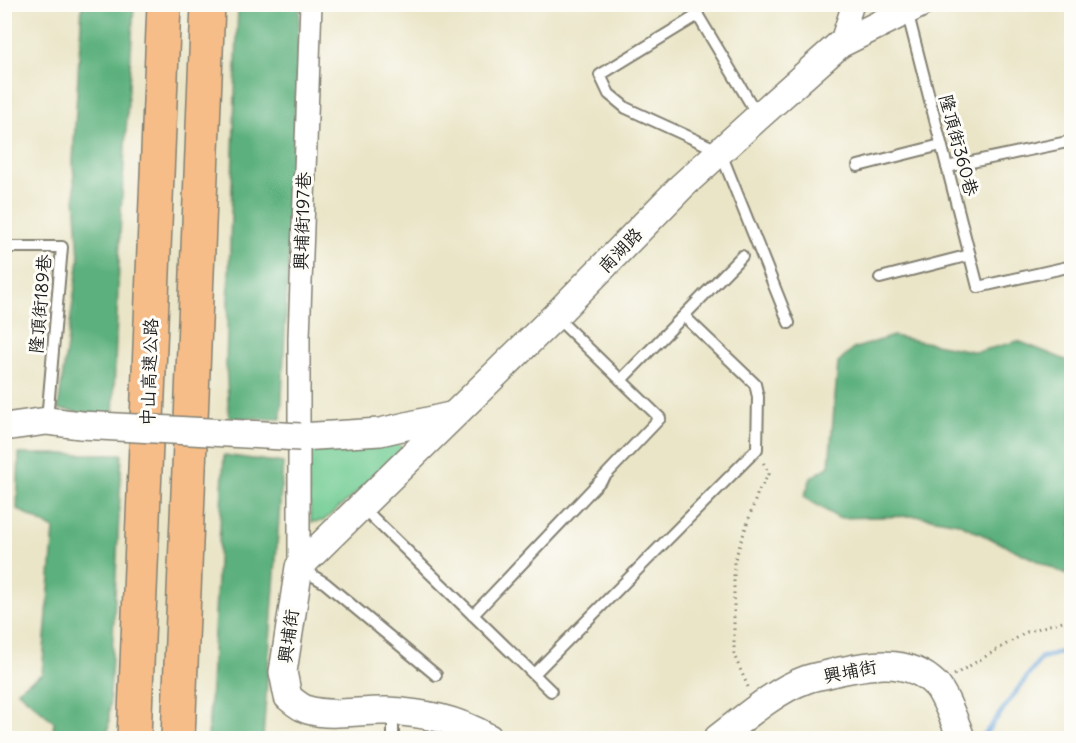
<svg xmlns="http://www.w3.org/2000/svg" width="1076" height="743" viewBox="0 0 1076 743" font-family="Delius,'LXGW WenKai TC',sans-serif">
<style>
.green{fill:#71cc93;stroke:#467458;stroke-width:1.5}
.forest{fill:#5cb07d;stroke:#3c664c;stroke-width:1.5}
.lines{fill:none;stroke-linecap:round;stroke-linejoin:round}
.stream{stroke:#68a3d8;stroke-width:5}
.service-casing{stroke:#838072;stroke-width:14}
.minor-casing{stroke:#838072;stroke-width:24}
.tertiary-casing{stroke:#838072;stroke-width:30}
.motorway-casing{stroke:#838072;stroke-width:36}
.path{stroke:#838072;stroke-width:3;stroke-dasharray:1.5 4.5;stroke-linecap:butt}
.service{stroke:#fff;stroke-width:10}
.minor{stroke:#fff;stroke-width:21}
.tertiary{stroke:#fff;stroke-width:27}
.motorway{stroke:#f7bd88;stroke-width:33}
.tertiary-bridge-casing{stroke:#838072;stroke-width:30;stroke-linecap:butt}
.tertiary-bridge{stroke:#fff;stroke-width:27}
.labels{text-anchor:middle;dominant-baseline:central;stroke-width:6;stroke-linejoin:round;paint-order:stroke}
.street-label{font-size:18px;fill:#1c1c1c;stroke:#fdfcf7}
</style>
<rect width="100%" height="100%" fill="#fdfcf7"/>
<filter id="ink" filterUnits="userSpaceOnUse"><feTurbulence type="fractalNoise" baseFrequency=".0167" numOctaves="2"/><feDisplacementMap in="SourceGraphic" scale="12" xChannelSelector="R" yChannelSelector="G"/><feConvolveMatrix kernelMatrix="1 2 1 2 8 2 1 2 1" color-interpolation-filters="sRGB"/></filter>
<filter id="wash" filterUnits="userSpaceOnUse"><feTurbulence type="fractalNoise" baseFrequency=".008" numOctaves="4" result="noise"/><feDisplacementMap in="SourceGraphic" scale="24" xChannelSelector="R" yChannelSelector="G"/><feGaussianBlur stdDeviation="1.35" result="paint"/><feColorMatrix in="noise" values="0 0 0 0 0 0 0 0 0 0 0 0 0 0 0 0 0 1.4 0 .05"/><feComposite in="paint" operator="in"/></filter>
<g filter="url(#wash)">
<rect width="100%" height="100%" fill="#eae5c7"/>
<!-- green -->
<path class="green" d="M393,441L402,447V455L323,521L311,522L307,452Z"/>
<!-- forest -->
<g class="forest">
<path d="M82,5H134L121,212L113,417L58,409L79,259L73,162Z"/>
<path d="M238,5H300L281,419L229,418L226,363Z"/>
<path d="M893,336L977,352L1018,341L1071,362V577L958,523L919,516L838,518L804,497L811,478L829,466L838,363L853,349Z"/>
<path d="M19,454H122L108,738H52L54,722L17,690L42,674L54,529L17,509Z"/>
<path d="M224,455L283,463L263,738H208Z"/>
</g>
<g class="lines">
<!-- stream -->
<path class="stream" d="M978,738L985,734L1041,658L1072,649"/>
</g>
</g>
<g filter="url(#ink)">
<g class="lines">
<!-- service casing -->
<g class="service-casing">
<g id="service">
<path d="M691,4L758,116"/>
<path d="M907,11L978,287L1072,266"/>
<path d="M698,15L600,75L609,94L626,108L720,151L789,323"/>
<path d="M858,166L941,145"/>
<path d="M947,167L1072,141"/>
<path d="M4,247H62L47,420"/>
<path d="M880,278L970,255"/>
<path d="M621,380L742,256"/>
<path d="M361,506L551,691"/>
<path d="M300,568L325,583L436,675"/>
<path d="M473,615L660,418L556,317"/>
<path d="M534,674L757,449L758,397L755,384L684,316"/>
<path d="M393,738V712"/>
</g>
</g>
<!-- minor casing -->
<g class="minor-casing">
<g id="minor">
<path d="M840,44L853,4"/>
<path d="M299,567V338L311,4"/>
</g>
</g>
<!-- tertiary casing -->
<g class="tertiary-casing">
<g id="tertiary">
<path d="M4,427L47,421L81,425"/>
<path d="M300,437L380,432L450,416"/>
<path d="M489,738C457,719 424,713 387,711C361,710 332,717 308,710C301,708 294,702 288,697L283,672L299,567L555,316L682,186L758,117L840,44L920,4"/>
<path d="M718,738C743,719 776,690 805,680C814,676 823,676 832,673C866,665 908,656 936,685C944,693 957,727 961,738"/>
</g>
</g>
<!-- motorway casing -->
<g class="motorway-casing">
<g id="motorway">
<path d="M134,738L164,4"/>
<path d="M178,738L208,4"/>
</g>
</g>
<!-- path -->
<g class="path">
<path d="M954,675L1027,632L1072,618"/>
<path d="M748,687L734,655V562L758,492L769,474L763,462"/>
</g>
<!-- service -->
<use href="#service" class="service"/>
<!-- minor -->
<use href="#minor" class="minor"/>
<!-- tertiary -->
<use href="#tertiary" class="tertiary"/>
<!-- motorway -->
<use href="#motorway" class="motorway"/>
<!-- tertiary-bridge casing -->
<g class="tertiary-bridge-casing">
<path id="tertiary-bridge" d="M81,425L300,437"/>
</g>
<!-- tertiary-bridge -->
<use href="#tertiary-bridge" class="tertiary-bridge"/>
</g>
</g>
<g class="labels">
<!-- street labels -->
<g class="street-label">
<text transform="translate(959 145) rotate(75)">隆頂街360巷</text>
<text transform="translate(302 221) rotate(-88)">興埔街197巷</text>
<text transform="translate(620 250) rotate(-46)">南湖路</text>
<text transform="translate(40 304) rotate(-85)">隆頂街189巷</text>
<text transform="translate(149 372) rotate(-88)">中山高速公路</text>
<text transform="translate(288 636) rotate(-82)">興埔街</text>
<text transform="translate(850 671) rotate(-11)">興埔街</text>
</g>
</g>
<!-- margin -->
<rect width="1076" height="743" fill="none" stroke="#fdfcf7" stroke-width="24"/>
</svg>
